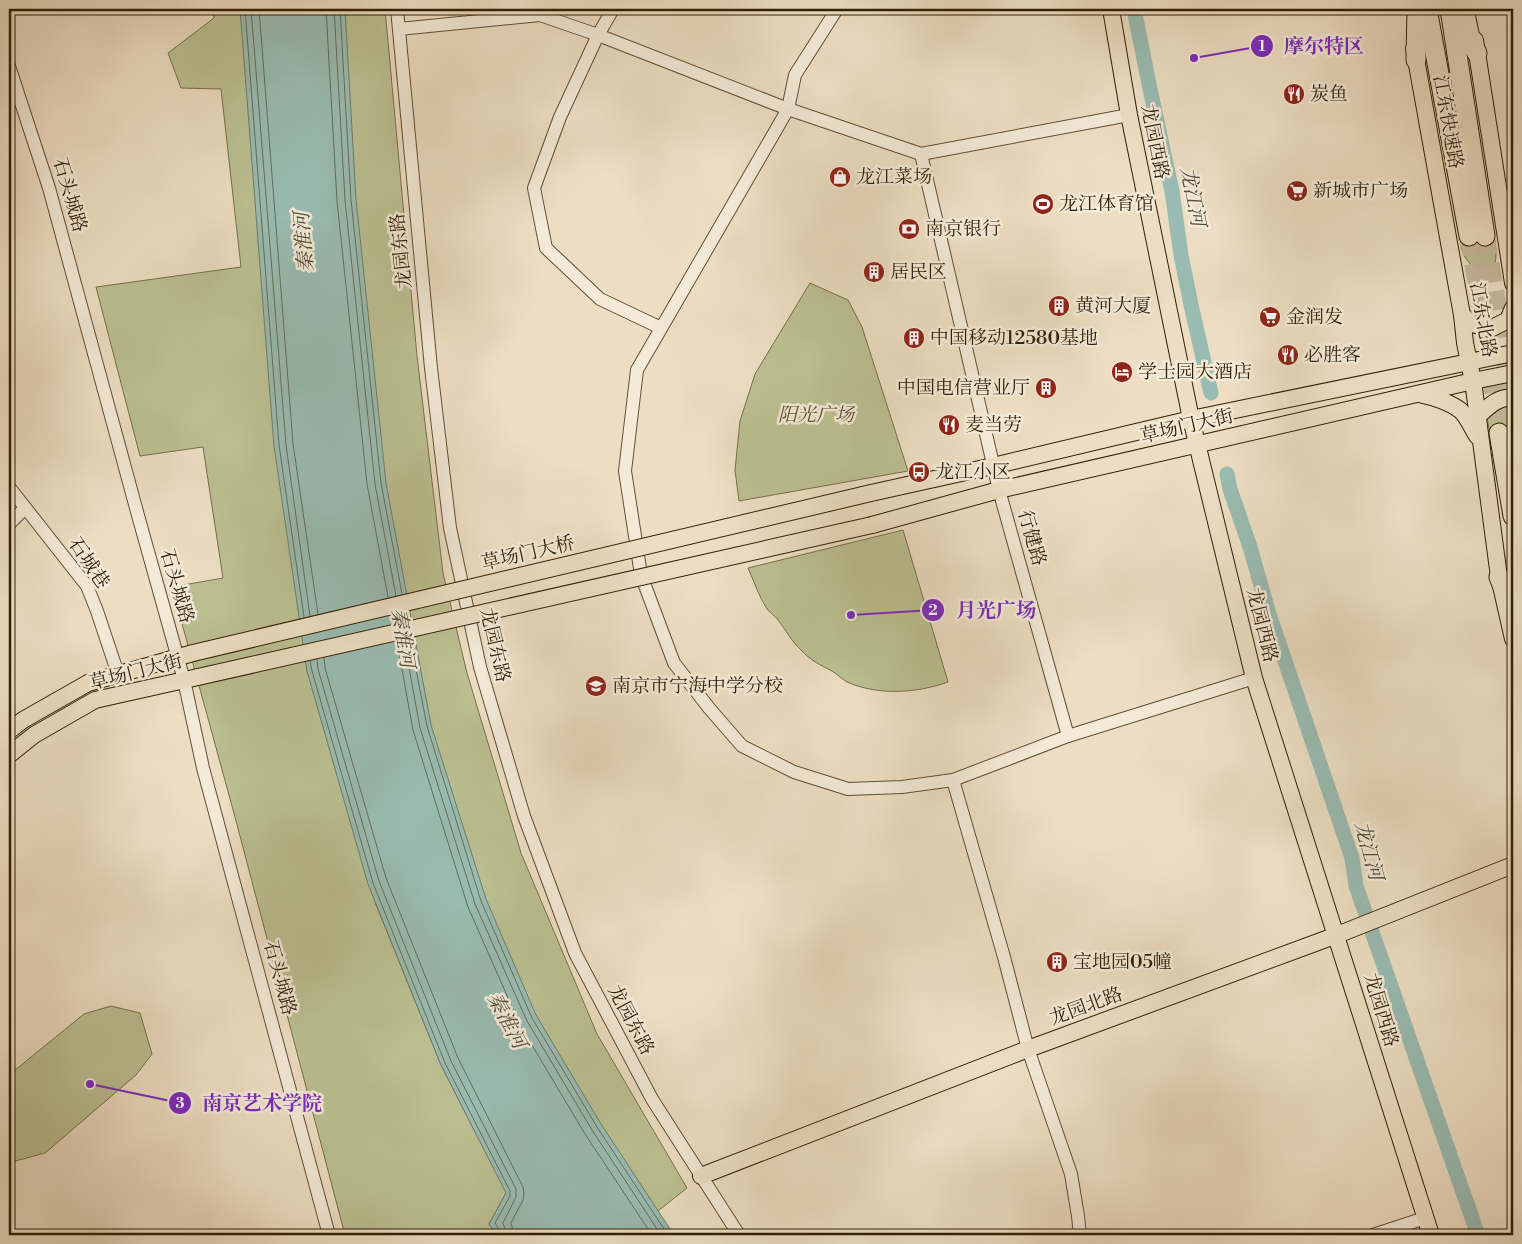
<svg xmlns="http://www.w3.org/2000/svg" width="1522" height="1244" viewBox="0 0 1522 1244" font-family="'Libre Bodoni','Noto Serif SC',serif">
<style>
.green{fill:#bbc092;stroke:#76704b;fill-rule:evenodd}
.water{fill:#99bcb2;stroke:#6f7d6c}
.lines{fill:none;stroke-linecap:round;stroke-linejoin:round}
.shore{stroke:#656e5b;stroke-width:1}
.river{stroke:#99bcb2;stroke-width:15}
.highway-tunnel{stroke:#c7b89d;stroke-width:19;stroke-dasharray:19 9;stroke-linecap:butt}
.minor-casing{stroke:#604f34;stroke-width:14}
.major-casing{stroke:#311f04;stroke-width:18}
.highway-casing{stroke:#311f04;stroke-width:21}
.minor{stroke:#f3ead8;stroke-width:12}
.major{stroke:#eddec3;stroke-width:16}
.highway{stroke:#eddec3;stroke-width:19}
.major-bridge-casing{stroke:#311f04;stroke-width:18;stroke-linecap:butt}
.major-bridge{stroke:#eddec3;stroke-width:16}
.labels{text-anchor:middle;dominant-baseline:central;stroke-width:5;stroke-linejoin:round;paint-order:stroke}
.poi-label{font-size:19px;fill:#311f04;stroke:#f3ead8;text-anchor:start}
.street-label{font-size:19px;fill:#311f04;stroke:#f3ead8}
.park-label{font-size:19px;font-style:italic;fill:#5a4f2f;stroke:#f3ead8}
.water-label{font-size:20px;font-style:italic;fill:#504e38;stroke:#f3ead8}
.leader{fill:none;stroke:#7b2cbf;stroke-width:2}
.callout-dot{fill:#7b2cbf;stroke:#f3ead8;stroke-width:2}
.mark-label{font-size:15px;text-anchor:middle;font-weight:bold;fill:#fff}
.callout-label{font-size:20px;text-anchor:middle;font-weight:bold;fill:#7b2cbf;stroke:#f3ead8;stroke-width:5;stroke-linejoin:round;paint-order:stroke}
</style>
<rect width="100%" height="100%" fill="#eddec3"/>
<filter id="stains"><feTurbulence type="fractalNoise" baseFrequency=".004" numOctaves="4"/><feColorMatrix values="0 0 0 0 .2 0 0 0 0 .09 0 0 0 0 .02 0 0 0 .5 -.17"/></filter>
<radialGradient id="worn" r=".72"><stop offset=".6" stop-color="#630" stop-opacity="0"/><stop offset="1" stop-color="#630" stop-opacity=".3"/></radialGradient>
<!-- green -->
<g class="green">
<path d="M212,9H385L417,356L443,573L467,673L521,853L597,1034L687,1188L658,1211L506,1193L489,1224L497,1235H345L235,817L172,587L223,578L203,447L140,456L96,287L241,267L221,89L181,88L168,53L214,18ZM375,902L500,1180L441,1065Z"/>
<path d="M1495,240C1496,257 1500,270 1479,273C1471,265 1462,257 1461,245Z"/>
<path d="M810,283L848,300L862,327L908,471L739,501L735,470L740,421L755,374Z"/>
<path d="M1513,403V429L1490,433L1487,418L1489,411Z"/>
<path d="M903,530L948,682C917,693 879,696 847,682C842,679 837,674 832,671C820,665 810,660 801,650C791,641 786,630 778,620C775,616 770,613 767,609C759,597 754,581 748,568Z"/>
<path d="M111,1006L140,1013L152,1054L136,1075L45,1153L12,1162L9,1160V1075L84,1014Z"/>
</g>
<!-- water -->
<path class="water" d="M240,9H345L356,199L386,483L431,725L486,899L536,1015L601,1124L674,1235H497L489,1224L506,1193L441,1065L368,884L307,671L274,446Z"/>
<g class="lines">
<!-- shore -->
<g class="shore">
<path d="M245,9L279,445L304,617"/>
<path d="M251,9L286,445L310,616"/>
<path d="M259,9L293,444L318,614"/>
<path d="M326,9L337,201L367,484L388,597"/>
<path d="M334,9L345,200L375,484L396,596"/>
<path d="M340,9L351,200L381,483L402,594"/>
<path d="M410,639L427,726L481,901L532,1018L597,1127L668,1235"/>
<path d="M404,640L420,728L475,904L527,1021L592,1130L661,1235"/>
<path d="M397,642L413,730L468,907L520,1025L585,1134L652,1235"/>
<path d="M324,658L325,668L386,878L458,1058L523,1187L524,1194L523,1200L511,1223L514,1235"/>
<path d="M317,660L318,669L379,881L451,1061L516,1189V1197L503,1223L507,1235"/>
<path d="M310,661L312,671L373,883L445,1063L510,1191V1196L495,1223L500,1232V1235"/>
</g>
<!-- river -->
<g class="river">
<path d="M1134,9L1150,89L1172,191L1181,255L1191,305L1211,393"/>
<path d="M1227,474L1230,489L1250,547L1270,617L1352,858L1356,886L1478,1235"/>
</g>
<!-- highway-tunnel -->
<g class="highway-tunnel">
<path d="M1469,236L1487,338L1499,433"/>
<path d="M1485,236L1502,335L1513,417"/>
</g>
<!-- minor casing -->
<g class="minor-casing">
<g id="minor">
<path d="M397,9L431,368L450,528L480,667L524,816L575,953L652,1099L739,1235"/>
<path d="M613,9L598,35L560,117L534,188L546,248L600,299L661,328"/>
<path d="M837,9L795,75L788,109L637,370L625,471L641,575L674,663L709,708L742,746L794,772L848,789L902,787L953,780L1068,736L1254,678"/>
<path d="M399,29L540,15L598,35L788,109L921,154L1129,115"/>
<path d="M9,66L49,188L139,519L184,680L203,768L329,1235"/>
<path d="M921,154L999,490L1068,736"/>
<path d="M9,487L87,586L97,611L118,674"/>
<path d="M9,524L25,508"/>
<path d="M953,780L1004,957L1028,1049L1071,1174L1078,1216L1080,1235"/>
<path d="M1373,1235L1425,1218"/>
</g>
</g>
<!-- major casing -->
<g class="major-casing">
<g id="major">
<path d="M1111,9L1129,115L1191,419L1254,678L1431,1235"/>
<path d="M1475,40L1513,283"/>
<path d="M1414,48L1462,315L1465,343L1473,381L1499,577L1513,639"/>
<path d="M1462,315L1473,324L1490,329L1508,320L1513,308"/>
<path d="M1419,394C1433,397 1448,401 1460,410C1467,416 1472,428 1477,436"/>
<path d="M1477,417C1488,407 1498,396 1513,398"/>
<path d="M871,493L993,466L1191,419L1513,353"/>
<path d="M872,525L999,490L1473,381L1513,373"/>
<path d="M9,731L23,720L88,683L193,653"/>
<path d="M9,755L34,735L95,700L198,677"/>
<path d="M701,1176L1028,1049L1337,935L1513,865"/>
</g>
</g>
<!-- highway casing -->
<g class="highway-casing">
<g id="highway">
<path d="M1427,9L1469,236"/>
<path d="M1450,9L1485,236"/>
<path d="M1464,9L1471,43L1477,53"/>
<path d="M1416,60L1417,9"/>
<path d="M1499,433L1513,516"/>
<path d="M1499,577L1513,613"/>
</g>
</g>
<!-- minor -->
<use href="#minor" class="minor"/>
<!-- major -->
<use href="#major" class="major"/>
<!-- highway -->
<use href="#highway" class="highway"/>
<!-- major-bridge casing -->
<g class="major-bridge-casing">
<g id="major-bridge">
<path d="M193,653L871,493"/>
<path d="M198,677L872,525"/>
</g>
</g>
<!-- major-bridge -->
<use href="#major-bridge" class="major-bridge"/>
</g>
<!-- icons -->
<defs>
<g id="restaurant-disc" transform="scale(1.125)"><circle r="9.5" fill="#8f2418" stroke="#f3ead8"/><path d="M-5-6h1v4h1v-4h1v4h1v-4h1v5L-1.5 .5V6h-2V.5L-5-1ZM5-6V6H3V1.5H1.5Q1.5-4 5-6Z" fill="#fff"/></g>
<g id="shop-disc" transform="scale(1.125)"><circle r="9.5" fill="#8f2418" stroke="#f3ead8"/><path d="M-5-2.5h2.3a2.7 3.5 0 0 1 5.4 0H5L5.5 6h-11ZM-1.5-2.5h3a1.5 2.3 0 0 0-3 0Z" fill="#fff"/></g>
<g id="supermarket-disc" transform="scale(1.125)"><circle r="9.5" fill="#8f2418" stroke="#f3ead8"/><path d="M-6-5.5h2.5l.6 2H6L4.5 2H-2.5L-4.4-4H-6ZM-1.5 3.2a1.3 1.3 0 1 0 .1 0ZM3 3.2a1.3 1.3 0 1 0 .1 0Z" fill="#fff"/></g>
<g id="stadium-disc" transform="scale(1.125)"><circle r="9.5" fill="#8f2418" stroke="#f3ead8"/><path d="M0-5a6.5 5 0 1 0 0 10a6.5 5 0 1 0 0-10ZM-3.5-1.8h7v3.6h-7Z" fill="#fff"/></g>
<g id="bank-disc" transform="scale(1.125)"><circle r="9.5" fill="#8f2418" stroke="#f3ead8"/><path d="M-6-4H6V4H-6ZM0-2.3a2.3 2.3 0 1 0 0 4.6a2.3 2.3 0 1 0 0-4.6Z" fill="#fff"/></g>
<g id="building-disc" transform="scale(1.125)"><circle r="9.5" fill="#8f2418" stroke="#f3ead8"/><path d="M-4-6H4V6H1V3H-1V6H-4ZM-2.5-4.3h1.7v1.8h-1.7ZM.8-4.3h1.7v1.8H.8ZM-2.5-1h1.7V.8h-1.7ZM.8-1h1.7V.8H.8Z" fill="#fff"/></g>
<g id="hotel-disc" transform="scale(1.125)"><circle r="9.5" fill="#8f2418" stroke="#f3ead8"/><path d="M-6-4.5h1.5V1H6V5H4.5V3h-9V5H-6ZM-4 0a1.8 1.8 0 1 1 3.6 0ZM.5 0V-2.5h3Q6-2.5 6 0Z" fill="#fff"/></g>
<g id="bus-disc" transform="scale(1.125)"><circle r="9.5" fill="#8f2418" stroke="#f3ead8"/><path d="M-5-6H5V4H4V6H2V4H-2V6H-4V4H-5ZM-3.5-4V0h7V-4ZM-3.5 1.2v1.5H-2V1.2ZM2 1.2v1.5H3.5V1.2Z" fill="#fff"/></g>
<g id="school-disc" transform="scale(1.125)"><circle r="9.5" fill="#8f2418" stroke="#f3ead8"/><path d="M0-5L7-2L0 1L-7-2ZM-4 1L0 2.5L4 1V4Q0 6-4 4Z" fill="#fff"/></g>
</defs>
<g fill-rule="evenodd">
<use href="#restaurant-disc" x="1294" y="94"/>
<use href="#shop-disc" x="840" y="177"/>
<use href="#supermarket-disc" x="1297" y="191"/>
<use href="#stadium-disc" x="1043" y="204"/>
<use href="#bank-disc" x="909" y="229"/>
<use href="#building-disc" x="874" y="272"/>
<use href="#building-disc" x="1059" y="306"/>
<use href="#supermarket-disc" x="1270" y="317"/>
<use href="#building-disc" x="914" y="338"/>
<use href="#restaurant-disc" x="1288" y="355"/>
<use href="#hotel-disc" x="1122" y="372"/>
<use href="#building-disc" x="1046" y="388"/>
<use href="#restaurant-disc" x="949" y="425"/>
<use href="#bus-disc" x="919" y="472"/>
<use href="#school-disc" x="596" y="686"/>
<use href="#building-disc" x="1057" y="962"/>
</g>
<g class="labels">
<!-- poi labels -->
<g class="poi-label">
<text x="1310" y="94">炭鱼</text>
<text x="856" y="177">龙江菜场</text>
<text x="1313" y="191">新城市广场</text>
<text x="1059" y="204">龙江体育馆</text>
<text x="925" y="229">南京银行</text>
<text x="890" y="272">居民区</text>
<text x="1075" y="306">黄河大厦</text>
<text x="1286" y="317">金润发</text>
<text x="930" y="338">中国移动12580基地</text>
<text x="1304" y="355">必胜客</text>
<text x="1138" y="372">学士园大酒店</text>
<text x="1030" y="388" text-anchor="end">中国电信营业厅</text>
<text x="965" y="425">麦当劳</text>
<text x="935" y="472">龙江小区</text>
<text x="612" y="686">南京市宁海中学分校</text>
<text x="1073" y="962">宝地园05幢</text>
</g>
<!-- street labels -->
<g class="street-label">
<text transform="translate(1448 122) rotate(80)">江东快速路</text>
<text transform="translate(1155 142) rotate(79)">龙园西路</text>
<text transform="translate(70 195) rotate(74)">石头城路</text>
<text transform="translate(401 251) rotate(-96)">龙园东路</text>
<text transform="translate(1483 320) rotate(80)">江东北路</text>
<text transform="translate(1187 426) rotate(-13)">草场门大街</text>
<text transform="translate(1032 538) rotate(74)">行健路</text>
<text transform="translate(528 553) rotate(-13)">草场门大桥</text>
<text transform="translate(89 563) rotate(56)">石城巷</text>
<text transform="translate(177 586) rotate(74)">石头城路</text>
<text transform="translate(1262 625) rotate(76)">龙园西路</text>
<text transform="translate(495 645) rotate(77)">龙园东路</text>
<text transform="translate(136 672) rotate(-14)">草场门大街</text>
<text transform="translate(280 978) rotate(75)">石头城路</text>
<text transform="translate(1086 1006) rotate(-20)">龙园北路</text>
<text transform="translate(1381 1010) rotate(73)">龙园西路</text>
<text transform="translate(631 1020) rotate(62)">龙园东路</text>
</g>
<!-- park labels -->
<g class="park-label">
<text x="816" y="415">阳光广场</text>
</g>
<!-- water labels -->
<g class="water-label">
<text transform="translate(1192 197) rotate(79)">龙江河</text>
<text transform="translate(305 242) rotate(-95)">秦淮河</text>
<text transform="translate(402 638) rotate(81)">秦淮河</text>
<text transform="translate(1368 851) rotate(75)">龙江河</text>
<text transform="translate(506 1021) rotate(62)">秦淮河</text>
</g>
</g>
<!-- callouts -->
<path class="leader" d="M1194 58L1262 46M851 615L933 610M90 1084L180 1103"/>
<g class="callout-dot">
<circle cx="1194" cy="58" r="5"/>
<circle cx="851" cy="615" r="5"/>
<circle cx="90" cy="1084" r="5"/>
<circle cx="1262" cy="46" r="12"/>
<circle cx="933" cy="610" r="12"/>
<circle cx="180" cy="1103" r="12"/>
</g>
<g class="mark-label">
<text x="1262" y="51">1</text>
<text x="933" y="615">2</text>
<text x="180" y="1108">3</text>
</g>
<g class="callout-label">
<text x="1324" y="53">摩尔特区</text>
<text x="996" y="617">月光广场</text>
<text x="262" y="1110">南京艺术学院</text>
</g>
<!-- margin -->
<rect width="1522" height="1244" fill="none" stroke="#eddec3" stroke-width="30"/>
<rect x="10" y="10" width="1502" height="1224" fill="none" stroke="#311f04" stroke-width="2.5"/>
<rect x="15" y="15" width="1492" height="1214" fill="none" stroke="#311f04"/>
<rect width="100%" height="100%" filter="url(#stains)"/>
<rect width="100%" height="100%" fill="url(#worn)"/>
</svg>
